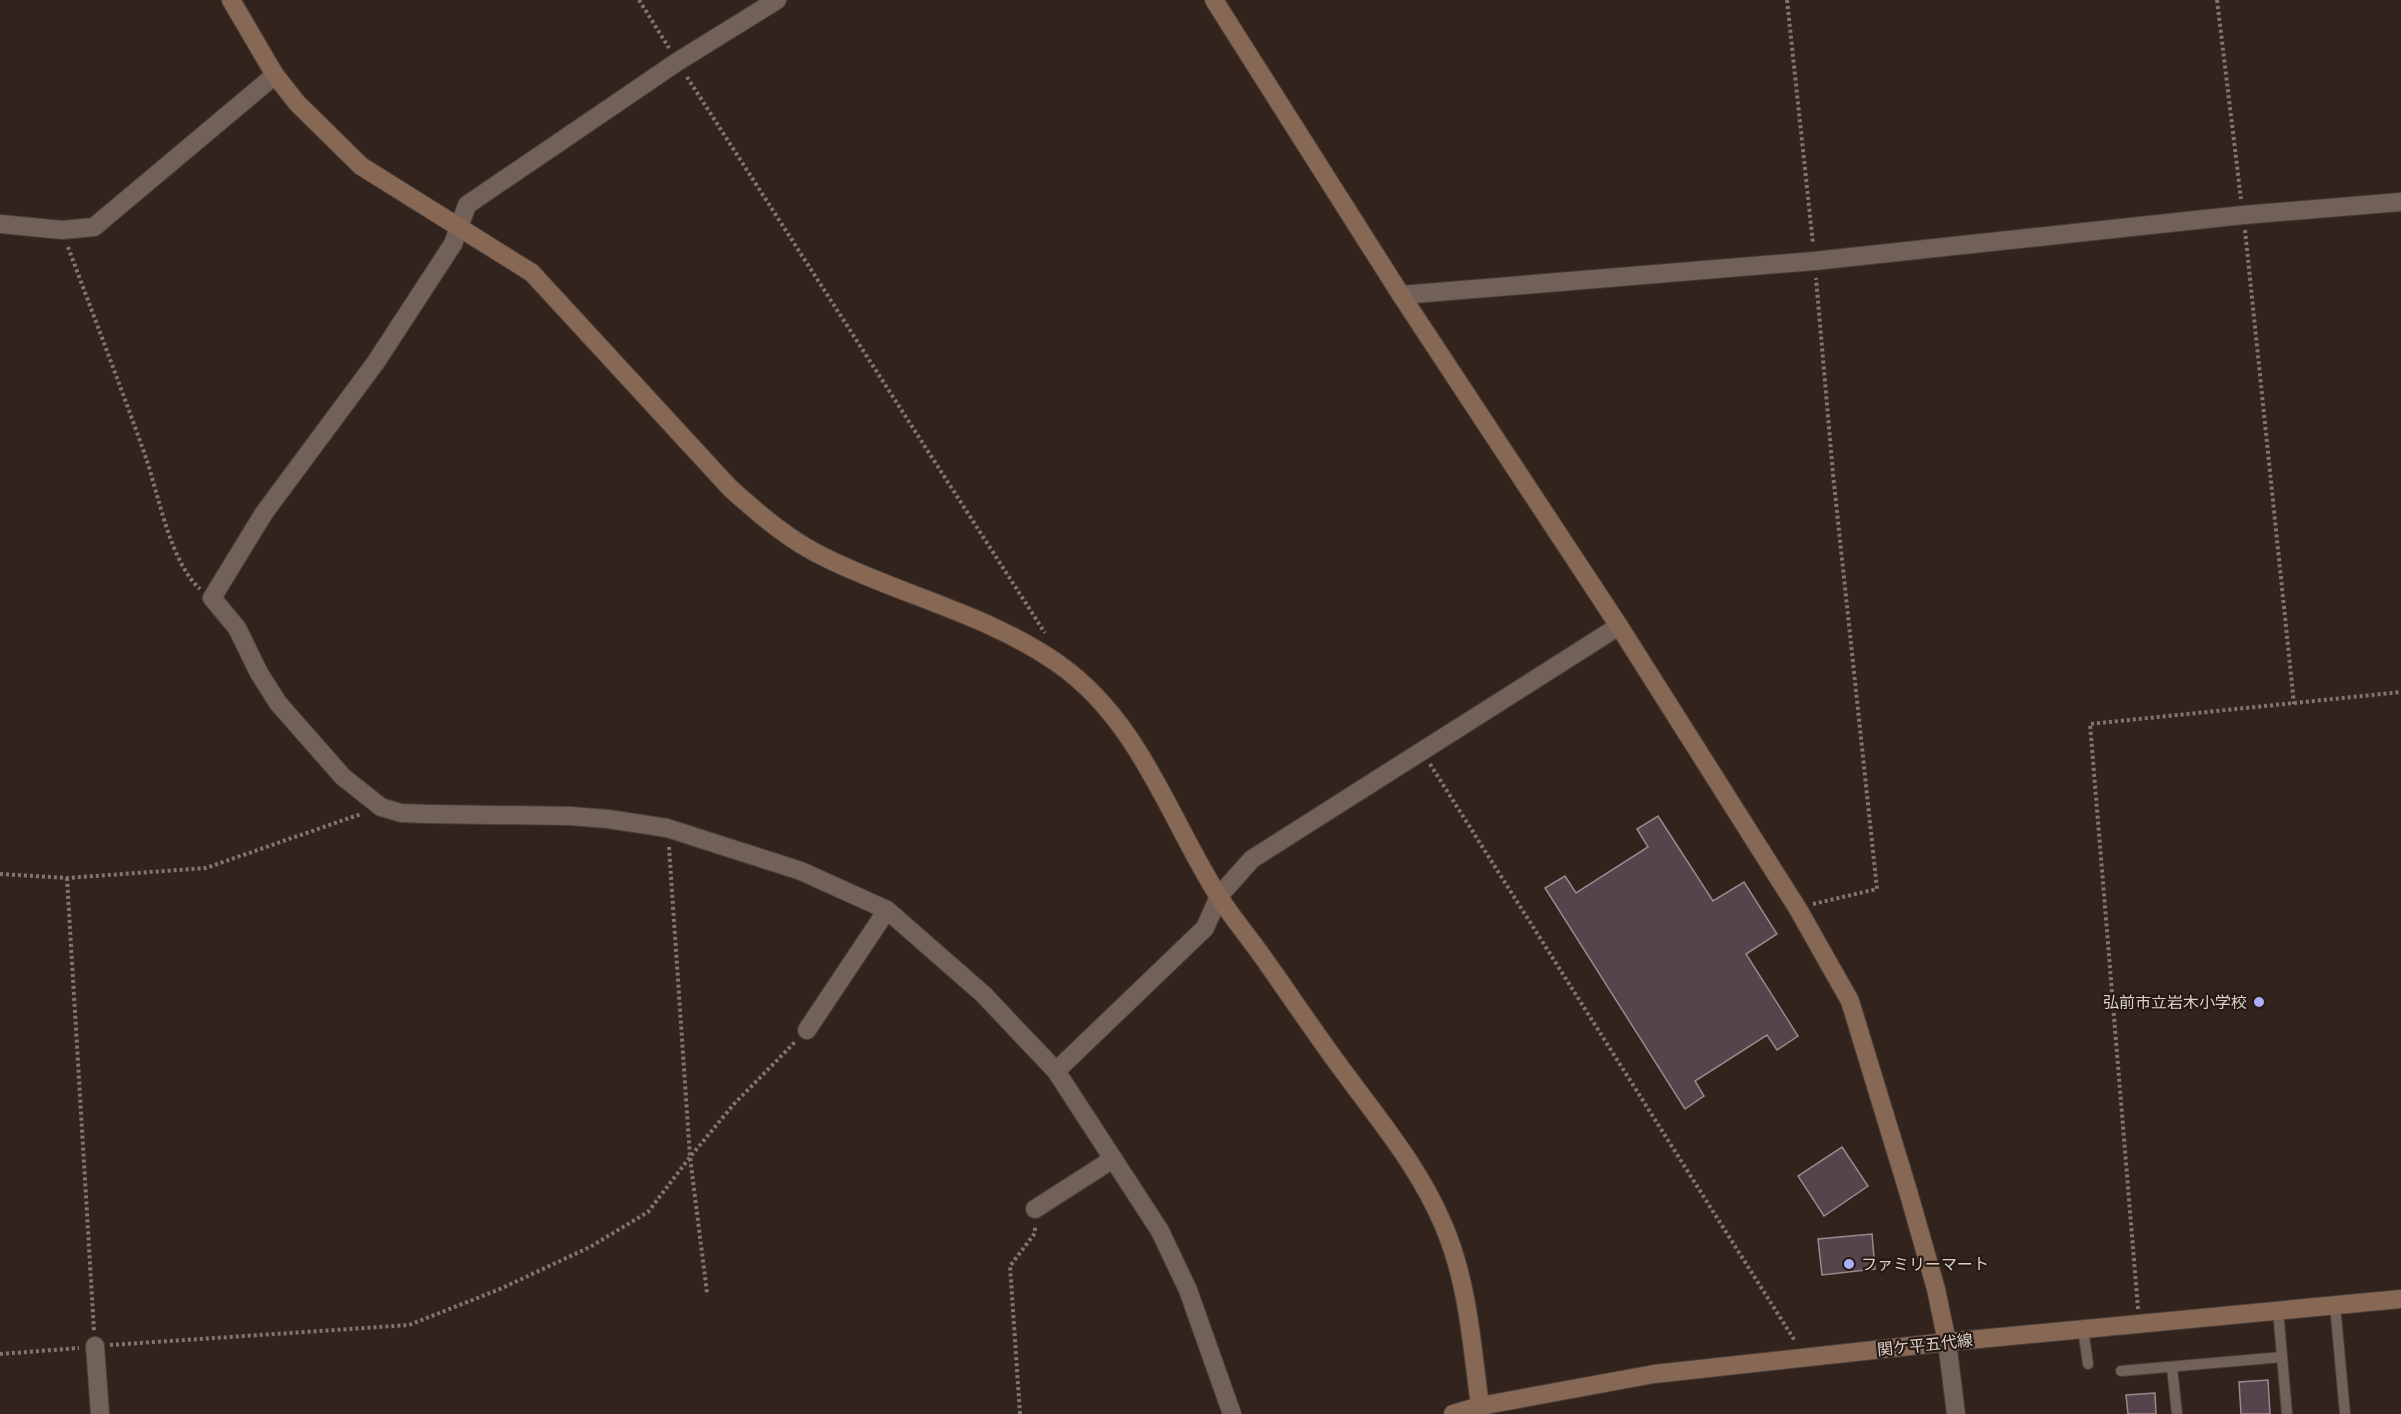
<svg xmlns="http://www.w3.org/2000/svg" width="2401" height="1414" viewBox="0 0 2401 1414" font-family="'Space Grotesk','Noto Sans JP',sans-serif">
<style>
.building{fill:#55444b;stroke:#9b888f;stroke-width:1.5}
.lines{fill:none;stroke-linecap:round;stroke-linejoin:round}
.lane-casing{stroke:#4b3f3a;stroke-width:12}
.street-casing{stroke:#4b3f3a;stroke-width:20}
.secondary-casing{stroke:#4b3f3a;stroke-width:20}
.path{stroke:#827570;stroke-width:4;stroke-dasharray:3 3;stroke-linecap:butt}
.lane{stroke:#726159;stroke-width:10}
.street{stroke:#726159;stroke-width:18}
.secondary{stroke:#876854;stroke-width:18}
.poi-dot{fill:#abaffb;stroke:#271a13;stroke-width:2}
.labels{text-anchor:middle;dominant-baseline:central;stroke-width:4.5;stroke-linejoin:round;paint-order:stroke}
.poi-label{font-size:16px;fill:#dad1cc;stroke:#271a13;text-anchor:end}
.street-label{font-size:16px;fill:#dad1cc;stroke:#271a13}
</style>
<rect width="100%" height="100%" fill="#32231d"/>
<!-- building -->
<g class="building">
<path d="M1658,816L1713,901L1744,882L1777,934L1746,954L1798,1036L1777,1050L1767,1035L1695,1081L1704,1096L1685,1109L1545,888L1565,876L1576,893L1648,847L1637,829Z"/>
<path d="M1842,1147L1868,1186L1824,1216L1798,1176Z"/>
<path d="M1872,1234L1875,1269L1822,1275L1818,1239Z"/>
<path d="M2268,1380L2270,1414H2241L2239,1382Z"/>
<path d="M2155,1393L2156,1414H2128L2126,1395Z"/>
</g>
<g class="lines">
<!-- lane casing -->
<g class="lane-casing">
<g id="lane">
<path d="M2335,1305L2345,1414"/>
<path d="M2278,1310L2287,1414"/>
<path d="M2083,1329L2088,1364"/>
<path d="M2172,1367L2177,1414"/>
<path d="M2121,1371L2282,1357"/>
</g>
</g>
<!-- street casing -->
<g class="street-casing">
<g id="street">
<path d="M777,0L677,62L467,205L453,244L376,362L264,513L212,598L237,628L259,673L278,703L343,777L381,807L401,813L429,814L571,816L608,819L667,828L801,871L887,910L983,994L1056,1071L1160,1231L1188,1290L1232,1414"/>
<path d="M0,224L62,230L94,227L275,75"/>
<path d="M1401,295L1814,261L2243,215L2401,202"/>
<path d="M807,1030L887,910"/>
<path d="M1056,1071L1205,928L1219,896L1252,859L1619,626"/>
<path d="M1035,1209L1113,1159"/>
<path d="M1947,1342L1956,1414"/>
<path d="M95,1346L100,1414"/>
</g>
</g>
<!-- secondary casing -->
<g class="secondary-casing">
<g id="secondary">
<path d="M231,0L275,75L297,103L361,166L532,273L730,488C760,515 790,541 826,558C903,596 990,615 1060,665C1140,722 1169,818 1219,897C1234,920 1252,941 1267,963C1294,1001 1319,1039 1347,1076C1383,1125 1419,1168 1443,1224C1469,1284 1472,1349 1481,1414"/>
<path d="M1214,0L1401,295L1619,626L1798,909L1850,1001L1908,1191L1936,1289L1947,1342"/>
<path d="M1453,1414L1480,1406L1654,1374L1947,1342L2401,1299"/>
</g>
</g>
<!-- path -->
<g class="path">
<path d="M639,0L669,48"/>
<path d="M1787,0L1813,244"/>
<path d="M2217,0L2241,199"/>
<path d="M687,77L1045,633"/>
<path d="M2245,230L2294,704"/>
<path d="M68,247C94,317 121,387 146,458C159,496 170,562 200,589"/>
<path d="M1430,764L1795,1341"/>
<path d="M669,847L690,1157L707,1293"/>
<path d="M0,874L67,878L206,868L361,814"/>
<path d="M67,878L94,1331"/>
<path d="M1813,904L1877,889L1833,474L1816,278"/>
<path d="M2138,1309L2090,724L2401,692"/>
<path d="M110,1345L409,1325L500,1289L590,1247L648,1212L690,1157L734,1104L796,1041"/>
<path d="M0,1354L79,1348"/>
<path d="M1020,1414L1010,1266L1035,1233V1226"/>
</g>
<!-- lane -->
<use href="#lane" class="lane"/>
<!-- street -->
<use href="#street" class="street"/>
<!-- secondary -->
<use href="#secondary" class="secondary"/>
</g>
<!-- markers -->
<g class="poi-dot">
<circle cx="2259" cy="1002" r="6"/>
<circle cx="1849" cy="1264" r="6"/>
</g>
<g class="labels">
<!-- poi labels -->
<g class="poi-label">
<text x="2247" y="1002">弘前市立岩木小学校</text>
<text x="1861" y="1264" text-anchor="start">ファミリーマート</text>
</g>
<!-- street labels -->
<g class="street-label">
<text transform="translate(1925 1345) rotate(-6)">関ケ平五代線</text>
</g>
</g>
</svg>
